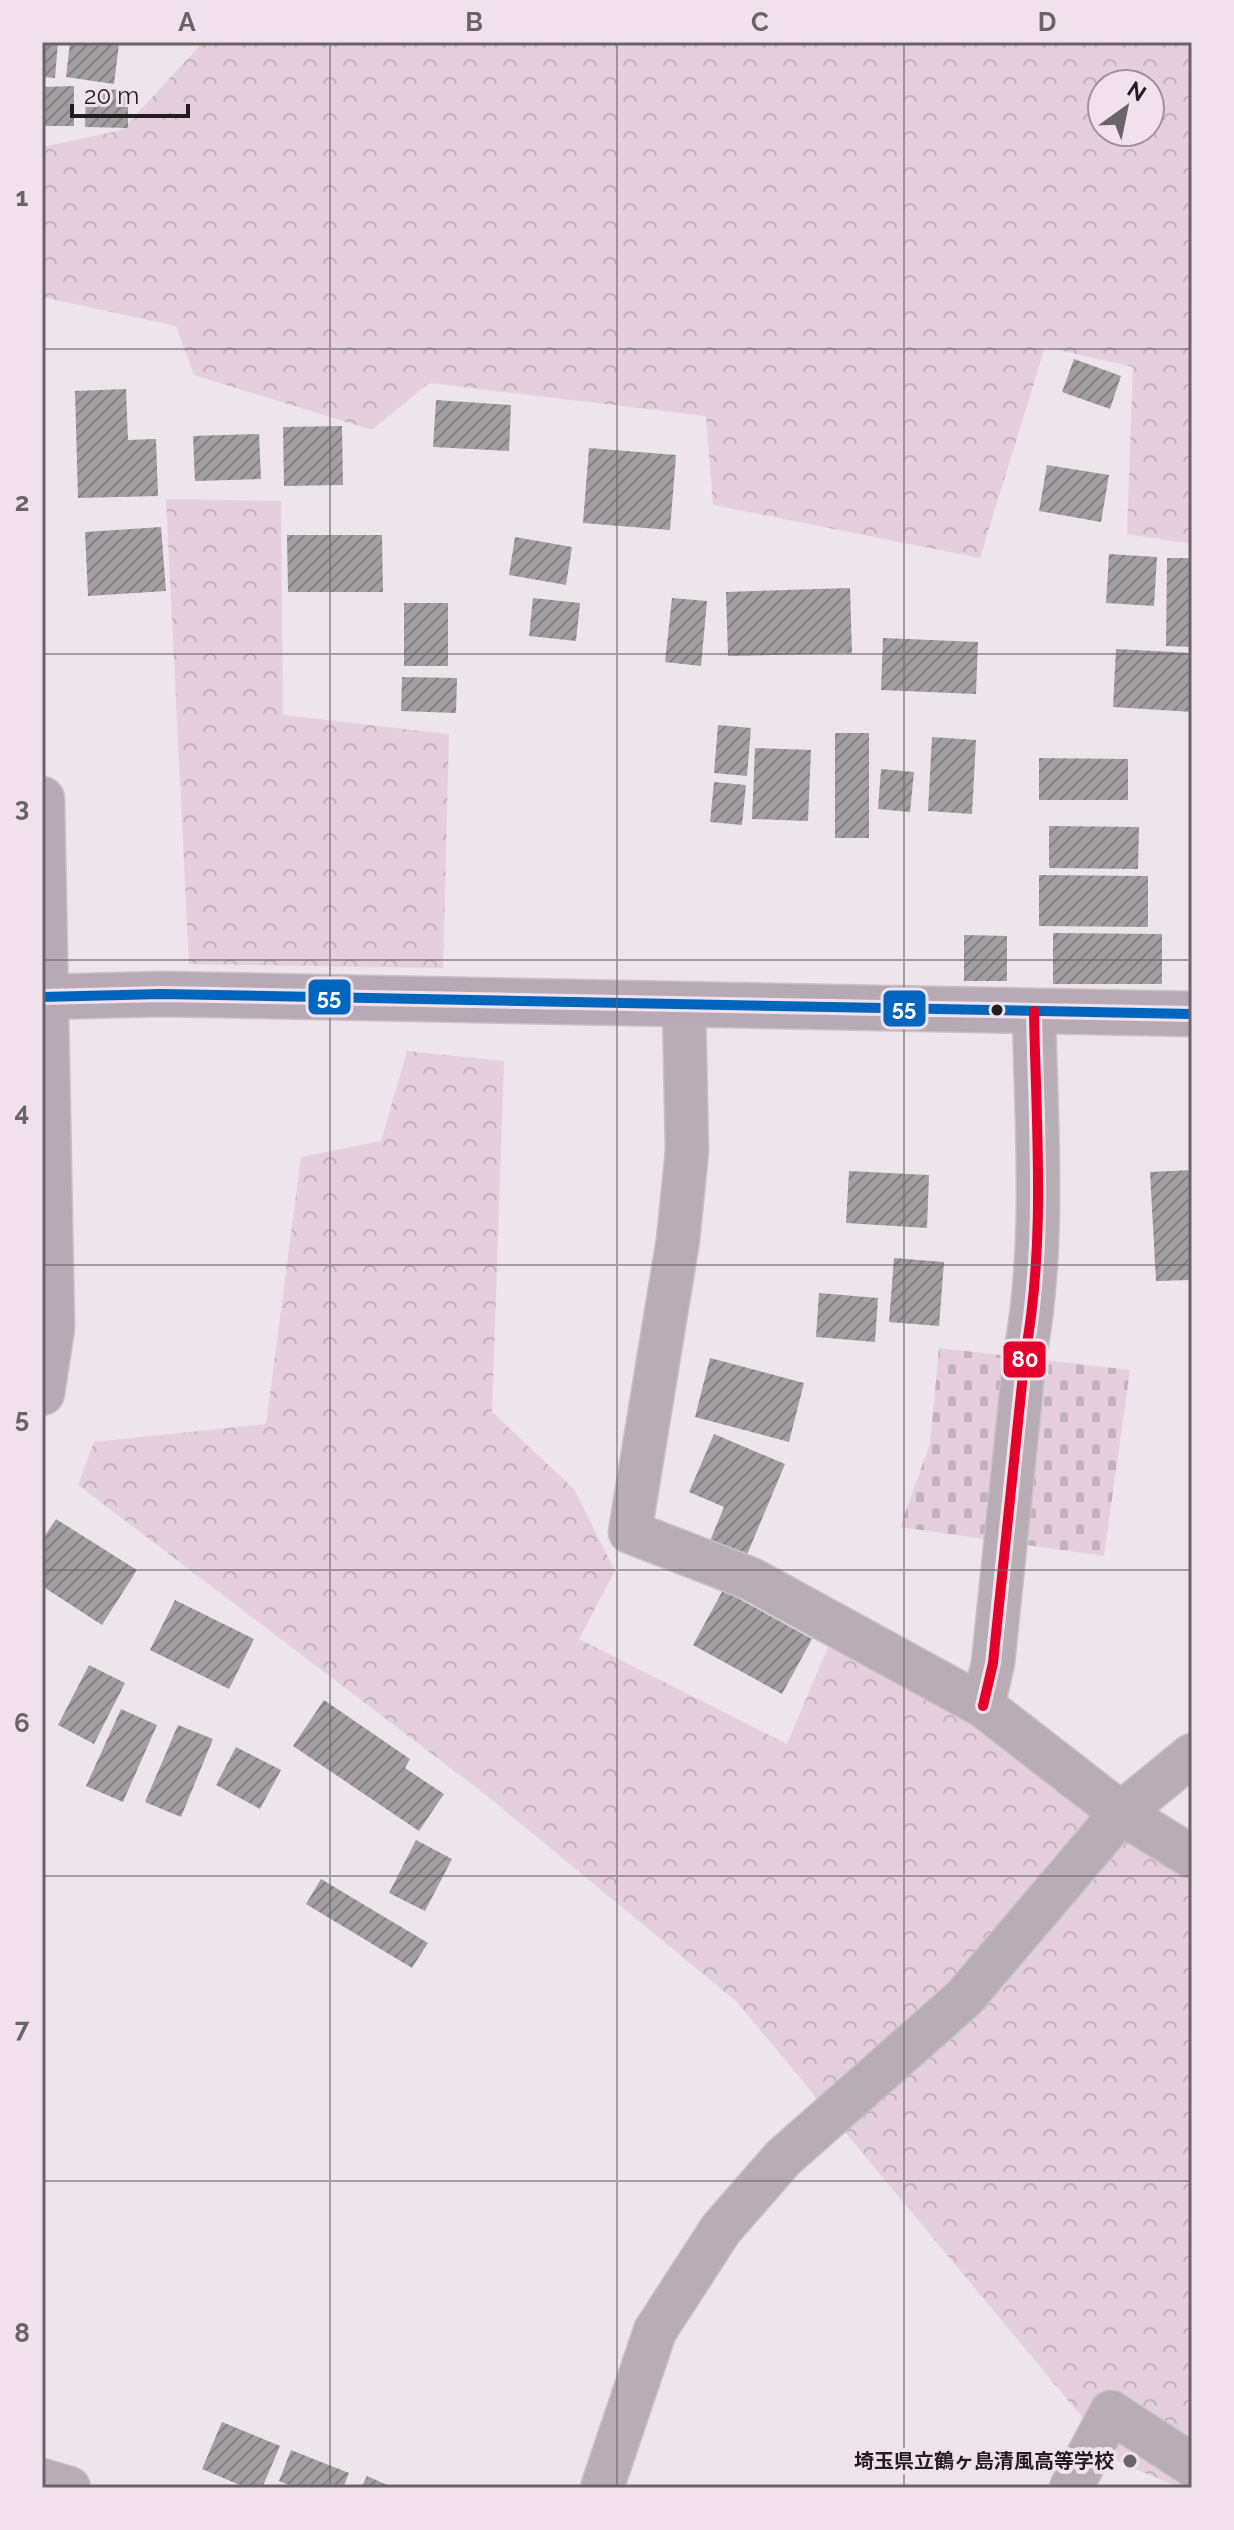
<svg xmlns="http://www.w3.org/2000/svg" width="1234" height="2530" viewBox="0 0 1234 2530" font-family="Raleway,'Noto Sans JP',sans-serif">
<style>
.forest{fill:url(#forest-crowns);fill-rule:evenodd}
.cemetery{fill:url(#cemetery-stones)}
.building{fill:url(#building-hatch)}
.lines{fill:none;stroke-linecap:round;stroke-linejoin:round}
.street-casing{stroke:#c9c1c6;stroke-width:45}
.secondary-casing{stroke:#c9c1c6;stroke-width:47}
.street{stroke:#b8acb5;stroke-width:42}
.secondary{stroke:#b8aab4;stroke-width:44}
.bus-1-casing{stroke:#f1e1ec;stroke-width:16}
.bus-2-casing{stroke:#f1e1ec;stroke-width:16}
.bus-1{stroke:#0065bd;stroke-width:10}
.bus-2{stroke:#e4002b;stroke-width:10}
.grid{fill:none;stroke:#6a6368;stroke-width:2;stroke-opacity:0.55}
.bus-dot{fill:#231d21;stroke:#f1e1ec;stroke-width:3}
.poi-dot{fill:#6a6368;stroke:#f1e1ec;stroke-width:3}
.labels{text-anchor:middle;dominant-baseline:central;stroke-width:8;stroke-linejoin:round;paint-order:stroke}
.poi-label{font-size:20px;font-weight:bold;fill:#231d21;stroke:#f1e1ec;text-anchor:end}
.line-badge{stroke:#f1e1ec;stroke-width:3}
.badge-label{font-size:22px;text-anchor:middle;font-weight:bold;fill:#fff}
.neatline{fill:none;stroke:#6a6368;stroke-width:3}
.grid-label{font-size:26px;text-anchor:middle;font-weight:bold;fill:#6a6368}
</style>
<defs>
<pattern id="forest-crowns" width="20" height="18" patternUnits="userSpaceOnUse" patternTransform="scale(2)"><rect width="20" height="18" fill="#e5cfde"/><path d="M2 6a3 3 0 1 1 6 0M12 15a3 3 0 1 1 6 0" fill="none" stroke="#c4b1be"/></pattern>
<pattern id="cemetery-stones" width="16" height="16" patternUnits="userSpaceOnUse" patternTransform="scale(2)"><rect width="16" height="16" fill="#e5cfde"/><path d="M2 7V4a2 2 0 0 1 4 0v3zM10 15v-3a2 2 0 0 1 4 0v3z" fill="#c4b1be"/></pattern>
<pattern id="building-hatch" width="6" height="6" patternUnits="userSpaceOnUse" patternTransform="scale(2)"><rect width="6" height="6" fill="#a29fa0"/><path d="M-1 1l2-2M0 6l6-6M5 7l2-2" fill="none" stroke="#848182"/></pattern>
</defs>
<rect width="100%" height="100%" fill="#eee4eb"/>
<!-- forest -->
<g class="forest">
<path d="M203,42H1192V544L1127,534L1133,367L1045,347L980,558L713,505L706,416L429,383L372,430L194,375L176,326L42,297V147L122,130ZM1102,84H1150V132H1102Z"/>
<path d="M166,499L281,501L283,715L449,734L443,968L189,964Z"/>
<path d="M407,1051L504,1061L492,1412L574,1489L615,1571L579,1639L787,1744L836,1628L1121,1813L1183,1877L1192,1878V2488H1181L1120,2463L737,2002L486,1795L78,1485L94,1442L266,1424L301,1157L381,1141Z"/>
</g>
<!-- cemetery -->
<path class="cemetery" d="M939,1348L1130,1370L1104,1556L900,1527L930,1444Z"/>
<!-- building -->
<g class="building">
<path d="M42,42H58L55,78L42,77Z"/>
<path d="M70,42L119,44L114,84L66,77Z"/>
<path d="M74,86V126H42V87Z"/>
<path d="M86,89L128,90V128L85,127Z"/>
<path d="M1074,359L1121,376L1110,409L1062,392Z"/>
<path d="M126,389L128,440L156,439L158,496L78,498L75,391Z"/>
<path d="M436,400L511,405L509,451L433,447Z"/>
<path d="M342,426L343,485L284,486L283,427Z"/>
<path d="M259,434L261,479L195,481L193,436Z"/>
<path d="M589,448L676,455L670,530L583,523Z"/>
<path d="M1047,465L1109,475L1101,522L1039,511Z"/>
<path d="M161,527L166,591L88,596L85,532Z"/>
<path d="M287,535H382L383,592H288Z"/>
<path d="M515,537L572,547L566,585L509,575Z"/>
<path d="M1109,554L1157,557L1154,606L1106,603Z"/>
<path d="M1167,558H1192V647L1166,646Z"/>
<path d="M850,588L852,653L728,656L726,592Z"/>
<path d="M533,598L580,603L576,641L529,636Z"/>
<path d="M672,598L707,601L701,666L665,662Z"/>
<rect x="404" y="603" width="44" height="63"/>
<path d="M883,638L978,642L976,694L881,690Z"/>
<path d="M1116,649L1192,653V712L1113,707Z"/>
<path d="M402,677L457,678L456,713L401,711Z"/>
<path d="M718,725L751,728L747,776L714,773Z"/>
<rect x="835" y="733" width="34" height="105"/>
<path d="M932,737L976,740L972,814L928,811Z"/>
<path d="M755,748L811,750L808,821L752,819Z"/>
<path d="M1039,758L1128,759V800H1039Z"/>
<path d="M881,769L914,772L910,812L878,809Z"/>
<path d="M714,782L746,785L742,825L710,822Z"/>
<path d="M1049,826L1139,827L1138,869L1049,868Z"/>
<path d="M1039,875L1148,876V927L1039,926Z"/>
<path d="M1053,933L1162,934V984H1053Z"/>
<path d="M964,935L1007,936V981H964Z"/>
<path d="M1192,1170V1280L1156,1281L1150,1172Z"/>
<path d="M849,1171L929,1175L927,1228L846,1223Z"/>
<path d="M894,1258L944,1262L939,1326L889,1322Z"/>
<path d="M819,1293L878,1298L875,1342L816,1337Z"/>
<path d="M710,1358L804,1383L789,1442L695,1417Z"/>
<path d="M714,1434L785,1464L746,1557L710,1541L724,1507L689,1492Z"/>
<path d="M56,1519L137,1570L102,1625L42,1586V1540Z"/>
<path d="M723,1590L812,1639L782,1694L693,1645Z"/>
<path d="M175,1600L254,1639L229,1689L150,1650Z"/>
<path d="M89,1665L125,1683L94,1744L58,1725Z"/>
<path d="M324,1700L410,1759L405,1768L444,1794L419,1831L293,1746Z"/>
<path d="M121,1709L157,1725L123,1802L86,1786Z"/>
<path d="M178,1725L213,1739L181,1817L145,1802Z"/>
<path d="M236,1747L281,1770L260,1809L216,1785Z"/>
<path d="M416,1840L452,1859L425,1911L389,1893Z"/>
<path d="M321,1879L428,1943L412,1968L306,1904Z"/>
<path d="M222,2422L280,2446L262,2488H247L202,2469Z"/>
<path d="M291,2450L349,2473L343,2488H296L279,2481Z"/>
<path d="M367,2476L394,2488H361Z"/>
</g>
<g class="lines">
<!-- street casing -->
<g class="street-casing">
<g id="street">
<path d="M684,1007L687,1151L678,1240L630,1532L751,1579L983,1706L1121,1813L1192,1857"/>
<path d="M983,1706L993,1663L1025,1355C1046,1242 1036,1125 1034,1011"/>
<path d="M42,2480L69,2488"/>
<path d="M602,2488L655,2331L721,2229L783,2158L964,1998L1121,1813L1192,1755"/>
<path d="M1071,2488L1111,2412L1192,2465"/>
</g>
</g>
<!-- secondary casing -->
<g class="secondary-casing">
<g id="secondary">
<path d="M42,799L52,1328L42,1393"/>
<path d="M42,997L162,994L1192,1014"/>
</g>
</g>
<!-- street -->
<use href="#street" class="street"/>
<!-- secondary -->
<use href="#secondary" class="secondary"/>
<!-- bus-1 casing -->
<g class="bus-1-casing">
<path id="bus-1" d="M42,997L162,994L1192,1014"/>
</g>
<!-- bus-2 casing -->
<g class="bus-2-casing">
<path id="bus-2" d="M983,1706L993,1663L1025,1355C1046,1242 1036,1125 1034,1011"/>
</g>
<!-- bus-1 -->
<use href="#bus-1" class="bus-1"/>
<!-- bus-2 -->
<use href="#bus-2" class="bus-2"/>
</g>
<!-- grid -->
<path class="grid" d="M330,42V2488M617,42V2488M904,42V2488M42,349H1192M42,654H1192M42,960H1192M42,1265H1192M42,1570H1192M42,1876H1192M42,2181H1192"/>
<!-- markers -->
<circle class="bus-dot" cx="997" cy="1010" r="7"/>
<circle class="poi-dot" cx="1130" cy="2461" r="8"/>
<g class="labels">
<!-- poi labels -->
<g class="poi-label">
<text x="1114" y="2461">埼玉県立鶴ヶ島清風高等学校</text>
</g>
</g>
<g class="line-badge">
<rect x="307" y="978" width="45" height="38" rx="8" fill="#0065bd"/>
<rect x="882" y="989" width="45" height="39" rx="8" fill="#0065bd"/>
<rect x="1002" y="1340" width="45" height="39" rx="8" fill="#e4002b"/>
</g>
<g class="badge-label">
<text x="329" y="1005">55</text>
<text x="904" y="1016">55</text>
<text x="1025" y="1367">80</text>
</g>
<!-- border -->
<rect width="1234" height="2530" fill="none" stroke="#f1e1ec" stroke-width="88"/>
<!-- north arrow -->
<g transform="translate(1126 108) rotate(33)"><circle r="38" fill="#f1e1ec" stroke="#9f939b" stroke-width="2"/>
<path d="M0-6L14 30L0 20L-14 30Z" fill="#6a6368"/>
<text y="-12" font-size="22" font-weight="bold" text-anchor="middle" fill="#231d21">N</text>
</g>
<!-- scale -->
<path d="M72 104v12h116v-12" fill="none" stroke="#231d21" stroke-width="4"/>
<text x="84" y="104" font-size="24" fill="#231d21" stroke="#f1e1ec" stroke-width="6" paint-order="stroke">20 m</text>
<rect x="44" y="44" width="1146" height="2442" class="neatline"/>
<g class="grid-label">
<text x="187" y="31">A</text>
<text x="474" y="31">B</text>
<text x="760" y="31">C</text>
<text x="1047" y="31">D</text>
<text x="22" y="206">1</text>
<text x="22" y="511">2</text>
<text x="22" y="816">3</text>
<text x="22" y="1121">4</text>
<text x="22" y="1427">5</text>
<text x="22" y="1732">6</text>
<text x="22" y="2037">7</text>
<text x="22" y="2342">8</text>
</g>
</svg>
